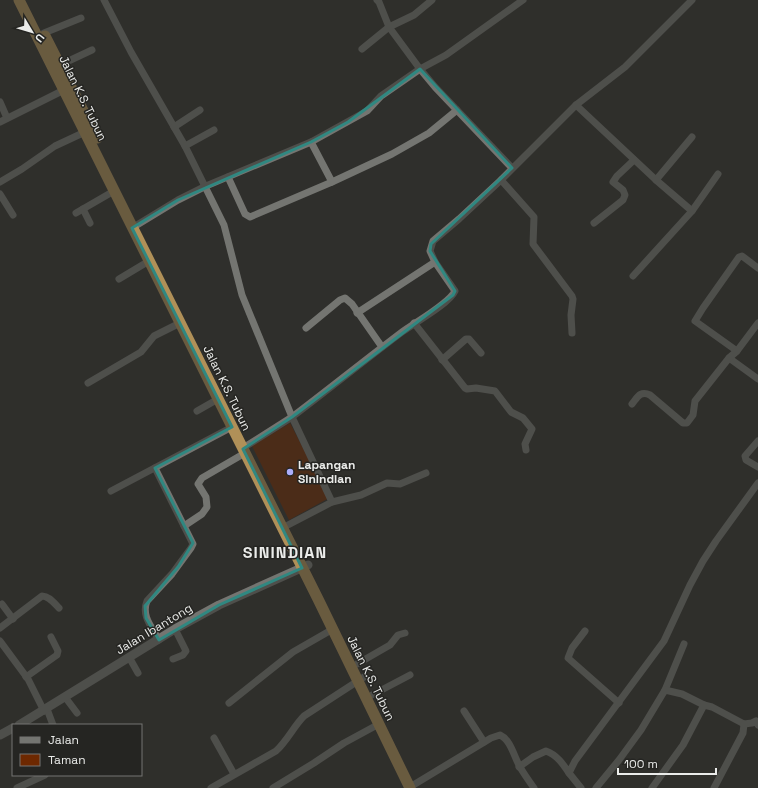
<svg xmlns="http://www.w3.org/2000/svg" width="758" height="788" viewBox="0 0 758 788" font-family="'Space Grotesk',sans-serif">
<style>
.green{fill:#6d2800}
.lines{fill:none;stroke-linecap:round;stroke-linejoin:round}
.minor{stroke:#747571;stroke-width:7}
.tertiary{stroke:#747571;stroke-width:9}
.trunk{stroke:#b09058;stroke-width:11}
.marked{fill:none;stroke:#308881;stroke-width:3;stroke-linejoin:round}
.poi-dot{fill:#adaefb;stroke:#252522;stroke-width:1.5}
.labels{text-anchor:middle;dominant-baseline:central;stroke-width:3;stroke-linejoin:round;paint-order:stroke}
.street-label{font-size:12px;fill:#ebecea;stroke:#252522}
.poi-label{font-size:12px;font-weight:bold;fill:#ebecea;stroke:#252522;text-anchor:start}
.district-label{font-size:16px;font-weight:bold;letter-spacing:1px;fill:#ebecea;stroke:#252522}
</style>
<rect width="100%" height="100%" fill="#2f2f2c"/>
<!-- green -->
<path class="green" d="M290,423L329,498L289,520L252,446Z"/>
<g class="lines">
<!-- minor -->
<g class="minor">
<path d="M104,0L131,52L185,146L224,225L242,295L292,417C329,389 365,360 402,332C414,323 449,304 455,291L435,262L430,251L433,241L459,219L501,180L576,105L625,67L692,0"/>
<path d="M377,0L379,2L389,27L420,69L435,87L512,168"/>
<path d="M44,33L81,18"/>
<path d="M362,49L389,27L414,15L432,0"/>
<path d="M60,65L92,50"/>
<path d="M0,102L7,118"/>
<path d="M576,105L656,180L692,211"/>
<path d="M0,122L64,90"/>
<path d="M174,127L200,110"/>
<path d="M311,142L332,182"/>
<path d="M185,146L214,130"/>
<path d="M228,177L245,214L250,217L332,182L392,154L429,133L457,110"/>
<path d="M501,180L534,217L533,244L572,296L573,299L571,315L572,333"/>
<path d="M656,180L692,137"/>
<path d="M0,182L22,169L55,146L85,132"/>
<path d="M0,194L13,215"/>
<path d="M83,209L90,223"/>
<path d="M76,213L114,191"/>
<path d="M594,223L623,200L625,195L623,190L613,182L617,176L634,160"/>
<path d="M132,228L178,200L206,186L311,142L367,111L381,96L420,69L446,55L523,0"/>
<path d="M633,276L692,211L718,174"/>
<path d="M119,279L149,261"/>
<path d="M357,313L435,262"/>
<path d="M414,323L465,388L467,389L476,388L495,391L511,412L523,418L532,429L525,444L526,450"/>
<path d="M306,328L340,300L345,298L352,304L382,347"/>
<path d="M737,351L695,321L703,308L739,257L742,256L758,268"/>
<path d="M729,358L758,379"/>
<path d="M442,360L466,339H469L481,353"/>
<path d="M88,383L141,352L154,336L180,323"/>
<path d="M632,404C637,398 640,390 650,395L683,423H687L693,415L695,401L729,358L737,351L758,323"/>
<path d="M197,411L218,399"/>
<path d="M758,441L745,456L746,460L758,467"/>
<path d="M243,448L292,417L332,502L288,525"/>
<path d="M155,468L193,544L191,548L172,574L147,601C141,616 152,627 159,640"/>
<path d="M111,491L232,427"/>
<path d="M332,502L361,495L387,483L400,484L426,473"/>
<path d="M184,526L202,514L207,507L206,497L198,484L202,478L245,453"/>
<path d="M2,604L13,619"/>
<path d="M0,628L42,596C49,596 54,603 59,608"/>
<path d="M585,631L572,648L568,658L619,703"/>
<path d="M0,641L28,679L44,711"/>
<path d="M129,657L138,673"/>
<path d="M173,659L183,655L186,651L175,629"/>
<path d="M357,664L390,645L398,635L405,633"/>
<path d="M26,677L57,655L58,651L51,637"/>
<path d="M665,690L684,644"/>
<path d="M372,695L410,675"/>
<path d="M65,697L77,713"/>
<path d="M229,703L293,652L333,629"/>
<path d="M47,709L53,725"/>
<path d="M464,711L484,742"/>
<path d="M214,738L234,774"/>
<path d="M519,767L533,757L546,751C557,755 563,764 569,773L575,761L664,641L690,585L703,561L716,541L758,483"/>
<path d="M569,773L581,788"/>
<path d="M410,787L491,738L500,735C511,740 514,757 520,767C524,774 529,781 534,788"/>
<path d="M17,788L45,775"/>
<path d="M211,788L276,751C287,741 294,726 304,716L364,677"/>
<path d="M273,788L314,763L344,743L379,724"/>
<path d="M596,788L619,760L641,730L665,690L682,694L704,705"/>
<path d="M652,788L683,745L704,705L712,707L744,724"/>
<path d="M714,788L743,733L744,724L752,723L756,721L758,725"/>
</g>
<!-- tertiary -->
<g class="tertiary">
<path d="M19,725L175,629L219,605L308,565"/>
<path d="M0,735L13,728"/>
</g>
<!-- trunk -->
<g class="trunk">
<path d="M19,0L318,599L410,788"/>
<path d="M45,36L97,138"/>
</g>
</g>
<!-- marked area -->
<path d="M0 0H758V788H0ZM420,69L512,168L431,244L430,251L455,291L453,295L292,417L243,449L302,568L219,605L159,640L146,618L145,606L178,567L193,543L155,468L232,427L132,228L178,200L311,142L348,122Z" fill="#2f2f2c" fill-opacity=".55" fill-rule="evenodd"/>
<path class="marked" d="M420,69L512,168L431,244L430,251L455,291L453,295L292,417L243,449L302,568L219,605L159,640L146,618L145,606L178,567L193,543L155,468L232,427L132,228L178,200L311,142L348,122Z"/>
<!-- markers -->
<circle class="poi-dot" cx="290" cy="472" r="4"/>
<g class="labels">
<!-- street labels -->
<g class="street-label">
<text transform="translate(83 98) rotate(64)">Jalan K.S. Tubun</text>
<text transform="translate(227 388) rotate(64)">Jalan K.S. Tubun</text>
<text transform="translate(154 629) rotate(-31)">Jalan Ibantong</text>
<text transform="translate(371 678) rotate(64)">Jalan K.S. Tubun</text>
</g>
<!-- poi labels -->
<g class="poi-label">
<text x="298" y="465">Lapangan<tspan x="298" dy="14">Sinindian</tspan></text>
</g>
<!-- district labels -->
<g class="district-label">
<text x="285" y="552">SININDIAN</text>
</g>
</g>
<!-- legend -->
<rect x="12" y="724" width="130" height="52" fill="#252522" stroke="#747572"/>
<rect x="20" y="737" width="20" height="6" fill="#747571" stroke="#747572"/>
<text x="48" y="744" font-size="12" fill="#ebecea">Jalan</text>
<rect x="20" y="754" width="20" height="12" fill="#6d2800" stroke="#747572"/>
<text x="48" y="764" font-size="12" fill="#ebecea">Taman</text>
<!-- north arrow -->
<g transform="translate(32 32) rotate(128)" stroke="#252522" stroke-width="3" paint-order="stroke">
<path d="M0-3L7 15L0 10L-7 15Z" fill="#ebecea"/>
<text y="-6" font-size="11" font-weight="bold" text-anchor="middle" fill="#ebecea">U</text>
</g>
<!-- scale -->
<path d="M618 768v6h98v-6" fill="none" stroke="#ebecea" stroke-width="2"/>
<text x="624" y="768" font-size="12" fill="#ebecea" stroke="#252522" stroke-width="3" paint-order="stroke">100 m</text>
</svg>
